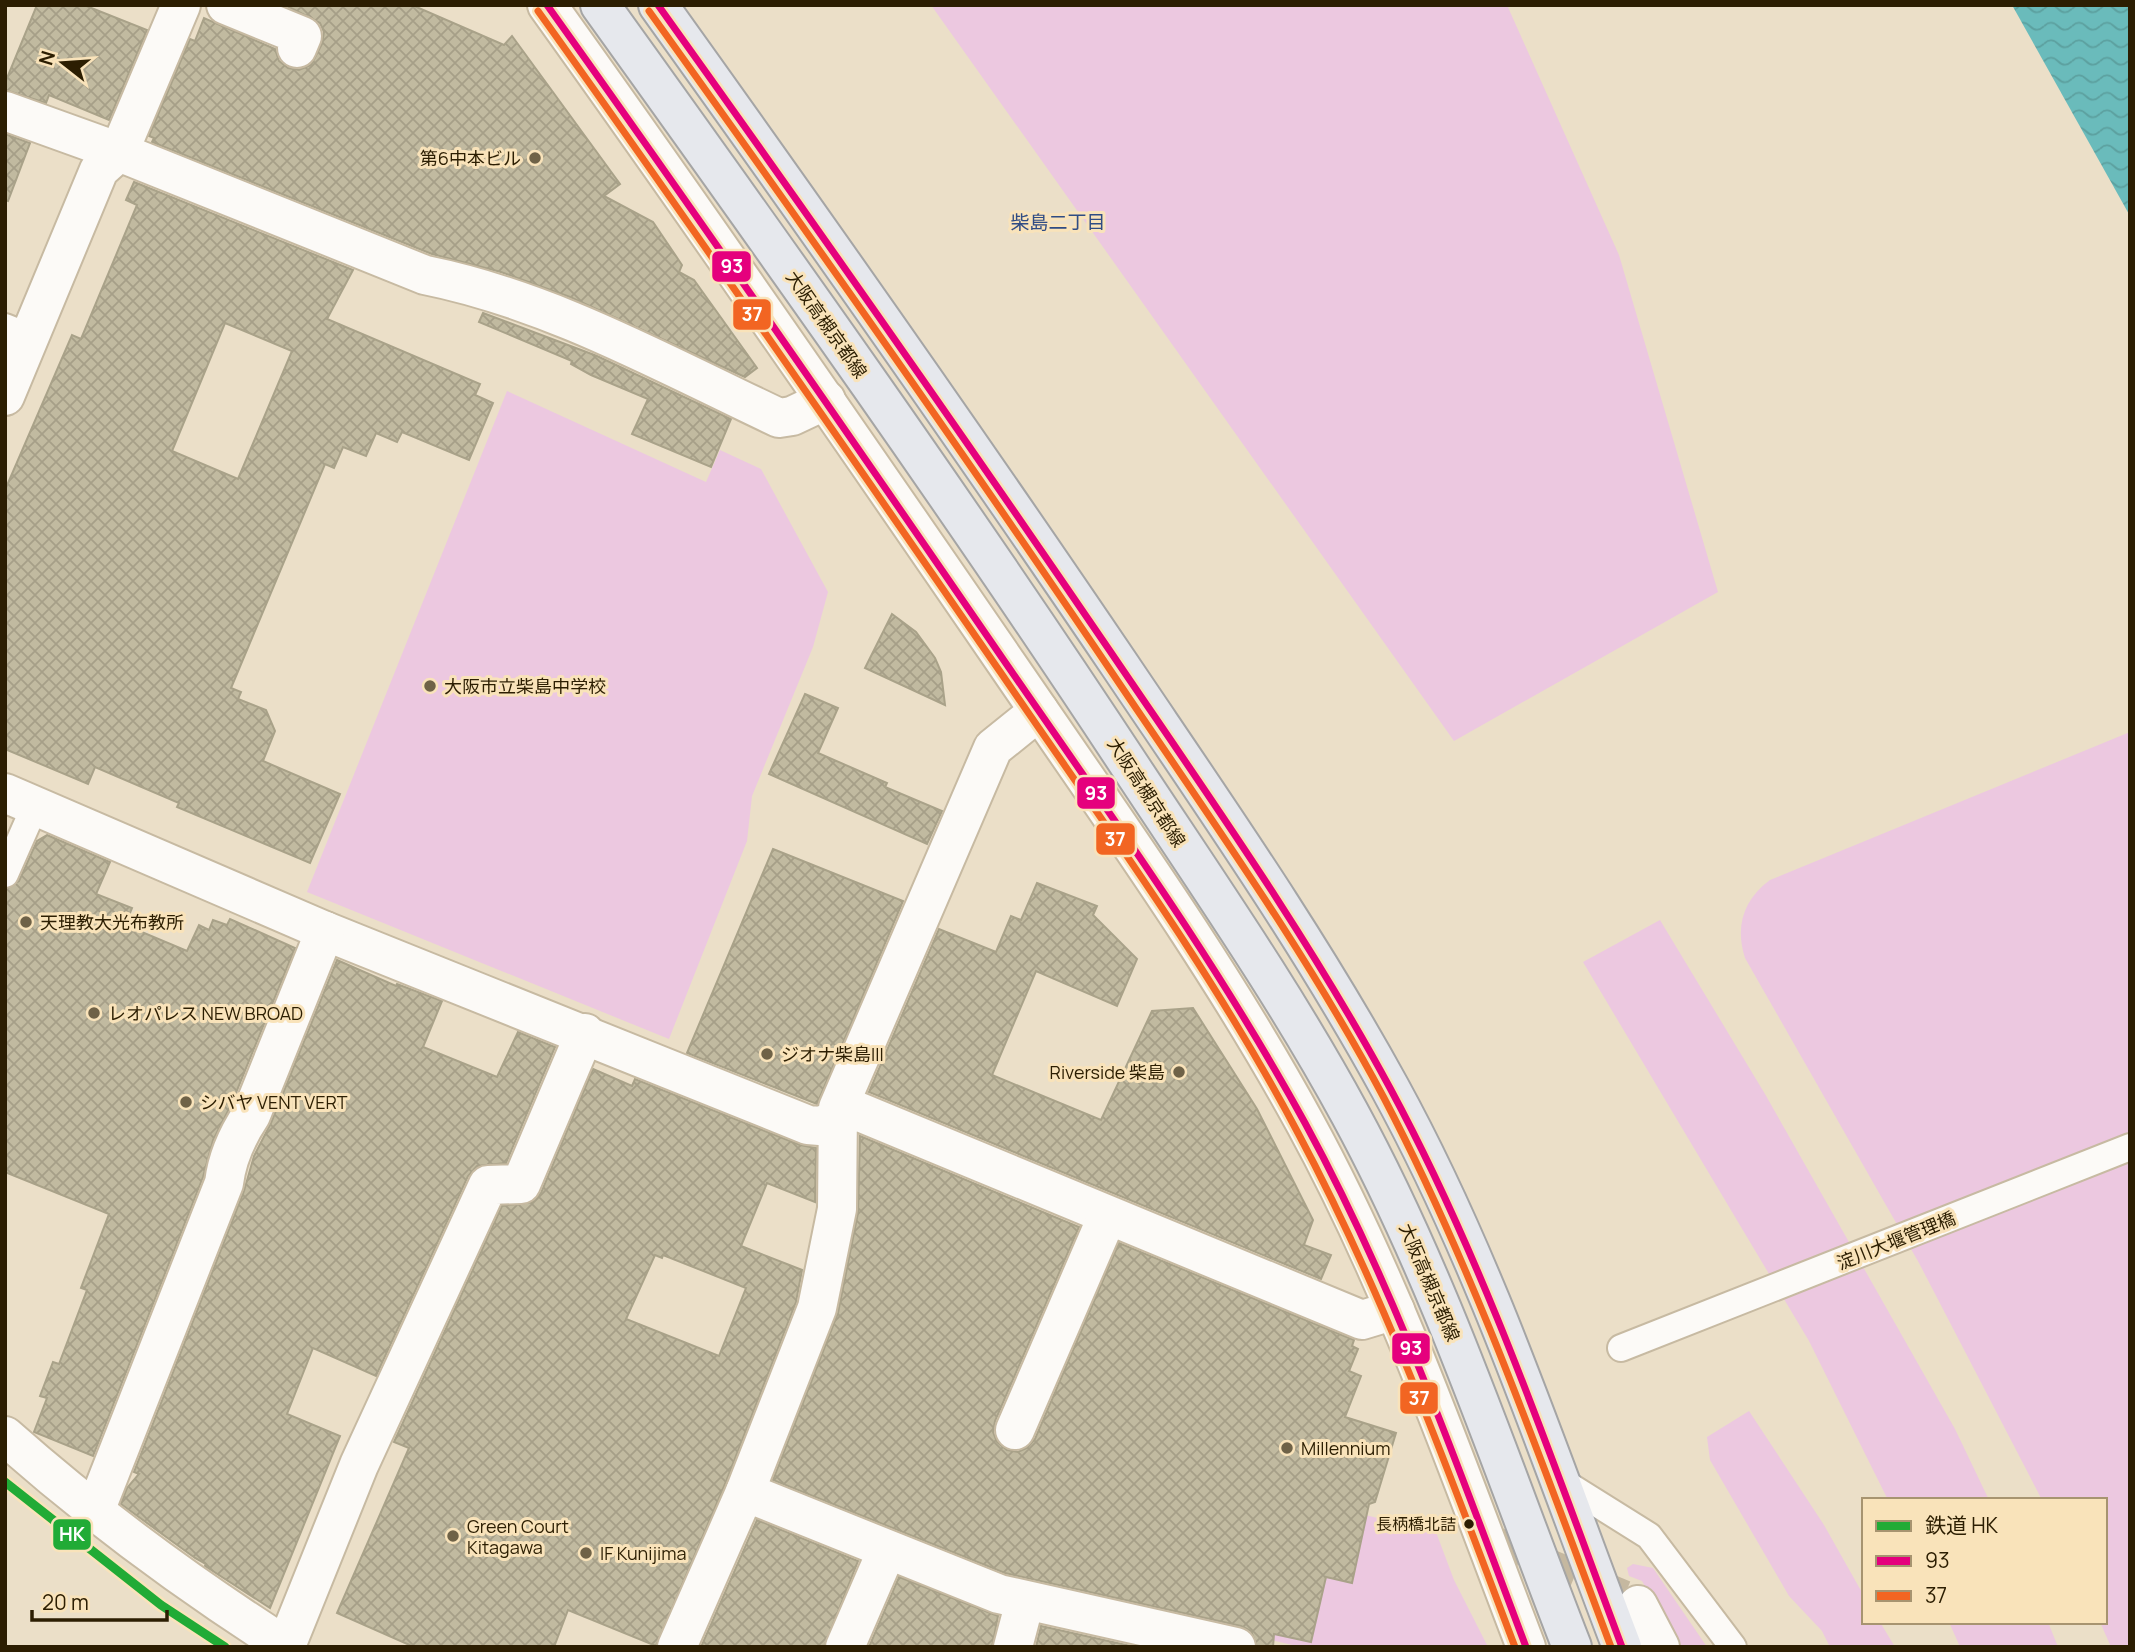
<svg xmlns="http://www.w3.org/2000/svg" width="2135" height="1652" viewBox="0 0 2135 1652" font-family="Manrope,'Noto Sans JP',sans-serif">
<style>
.grass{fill:#ecc8e0}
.water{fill:url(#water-waves)}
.building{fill:url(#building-cross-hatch);stroke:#a9a289;stroke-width:2;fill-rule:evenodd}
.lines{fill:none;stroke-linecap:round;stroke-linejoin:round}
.minor-tunnel{stroke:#c5b8a0;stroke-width:38;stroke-dasharray:38 19;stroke-linecap:butt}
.service-casing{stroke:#c7baa2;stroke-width:30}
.minor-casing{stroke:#c7baa2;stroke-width:42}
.tertiary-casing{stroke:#c7baa2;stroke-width:42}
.primary-casing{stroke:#a5a5a5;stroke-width:42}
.service{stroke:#fcfaf7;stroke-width:26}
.minor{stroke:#fcfaf7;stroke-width:38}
.tertiary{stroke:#fcfaf7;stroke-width:38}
.primary{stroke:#e6e8ed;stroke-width:38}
.bus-1-casing{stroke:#f9e3ba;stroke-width:12}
.bus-2-casing{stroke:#f9e3ba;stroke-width:12}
.bus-1{stroke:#e5007d;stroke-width:7}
.bus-2{stroke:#f26522;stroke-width:7}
.rail-1-casing{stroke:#f9e3ba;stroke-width:14}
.rail-1{stroke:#21ab36;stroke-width:9}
.poi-dot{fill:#6f6247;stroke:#f9e3ba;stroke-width:2.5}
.bus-dot{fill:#2c1e02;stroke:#f9e3ba;stroke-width:2.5}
.labels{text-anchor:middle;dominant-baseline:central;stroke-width:6;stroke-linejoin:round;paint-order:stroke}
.bus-label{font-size:16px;fill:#2c1e02;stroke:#f9e3ba;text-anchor:end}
.poi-label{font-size:18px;fill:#2c1e02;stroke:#f9e3ba;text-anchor:start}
.street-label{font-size:18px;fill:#2c1e02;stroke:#f9e3ba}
.neighbourhood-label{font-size:19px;fill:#2f4c84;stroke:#f9e3ba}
.line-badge{stroke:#f9e3ba;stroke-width:2.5}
.badge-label{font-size:19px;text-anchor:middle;font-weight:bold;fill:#fff}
</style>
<defs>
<pattern id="water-waves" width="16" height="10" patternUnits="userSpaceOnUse" patternTransform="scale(1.75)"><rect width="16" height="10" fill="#6abbbb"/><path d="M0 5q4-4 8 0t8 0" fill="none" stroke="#5ca09f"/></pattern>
<pattern id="building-cross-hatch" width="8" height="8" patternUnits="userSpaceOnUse" patternTransform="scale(1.75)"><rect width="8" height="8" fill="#c1baa0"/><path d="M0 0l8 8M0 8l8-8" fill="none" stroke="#a69f88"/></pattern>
</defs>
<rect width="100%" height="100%" fill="#ebdfc8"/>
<!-- grass -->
<g class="grass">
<path d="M931,5H1507L1619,255L1718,592L1454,741Z"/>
<path d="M507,391L706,482L720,450L761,469L828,592L813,647L752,796L747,841L669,1039L307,892Z"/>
<path d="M2130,732V1647H2111L2100,1622H2105V1500H2042L1919,1263L1745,958C1735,927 1743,900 1770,880Z"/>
<path d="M1660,920L1765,1094L1955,1429L1989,1500H1888L1809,1341L1583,962Z"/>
<path d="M1749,1411L1824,1525L1864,1596V1622H1880L1895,1647H1830L1822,1631L1789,1596L1710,1460L1707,1437Z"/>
<path d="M1232,1483L1436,1532L1454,1580L1488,1647H1301L1202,1624Z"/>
<path d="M1633,1564L1653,1568L1707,1647H1680L1642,1581L1629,1576L1627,1568Z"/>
<path d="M1949,1622H2048L2058,1647H1960Z"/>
</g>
<!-- water -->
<path class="water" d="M2012,5H2130V216Z"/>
<!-- building -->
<g class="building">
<path d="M37,5H84L147,30L109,120L49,95L46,103L5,90V83Z"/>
<path d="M285,5H412L504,45L512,36L620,184L604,196L653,222L682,265L679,272L694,280L757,368L745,377L570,297L501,272L432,254L152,142L154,138L149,136L190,39L195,41L204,18L275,49L279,61L288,68L299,70L311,65L322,44L324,32L320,23Z"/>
<path d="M5,134L30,143L8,201L5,200Z"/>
<path d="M134,182L353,270L327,319L480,384L475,395L493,403L469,460L402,432L397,442L376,433L366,456L343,447L334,468L325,464L231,688L241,692L238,699L266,710L275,731L263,761L340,794L310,863L177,807L179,803L95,767L88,784L5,749V490L72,335L81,339L137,205L126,200ZM225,323L292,351L238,479L172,451Z"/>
<path d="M483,313L597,356L731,419L711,467L632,434L648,399L591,375L571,364L572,361L479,322Z"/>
<path d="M892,614L916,632L935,658L941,672L945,705L865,668Z"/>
<path d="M805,694L838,708L818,753L887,783L885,787L942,811L927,844L769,774Z"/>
<path d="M47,835L110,862L96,894L132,908L125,925L187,951L199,925L209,930L213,920L227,925L230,919L295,948L231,1105L213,1140L203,1177L93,1456L34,1432L47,1398L40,1396L53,1362L59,1364L87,1290L81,1288L109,1214L5,1172V890L19,881L37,841Z"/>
<path d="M773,849L903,901L817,1104L687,1053Z"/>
<path d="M1037,883L1097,906L1093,915L1137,959L1117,1006L1036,971L992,1075L1101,1120L1152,1011L1193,1008L1257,1109L1313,1220L1304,1245L1331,1255L1321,1279L869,1092L939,929L996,952L1011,916L1021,920Z"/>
<path d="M337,960L396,986L397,984L442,1001L423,1047L497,1077L518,1032L555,1047L506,1163L477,1166L468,1176L376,1376L313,1348L287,1414L340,1436L270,1608L205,1566L206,1564L195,1558L121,1504L127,1488L139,1474L134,1472L244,1191L254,1156L271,1123Z"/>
<path d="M593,1069L632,1086L635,1079L800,1145L816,1148L815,1202L767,1183L741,1246L802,1270L796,1302L725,1484L656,1646L568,1610L554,1647H414L337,1613L409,1448L394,1442L502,1206L533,1202L541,1193ZM655,1255L662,1258L663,1255L746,1288L719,1356L626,1319Z"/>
<path d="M860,1136L1079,1227L995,1421L993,1432L997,1442L1007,1450L1018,1452L1027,1448L1035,1439L1119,1243L1354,1340L1352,1346L1358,1349L1349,1371L1361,1376L1345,1417L1396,1433L1375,1502L1369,1504L1352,1583L1326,1577L1311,1642L1274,1634L1273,1647H1257L1251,1631L1241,1626L1005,1573L773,1480L838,1313L858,1213Z"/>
<path d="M757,1520L858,1561L824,1647H701Z"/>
<path d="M899,1577L998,1616L992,1647H869Z"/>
<path d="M1041,1626L1135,1647H1036Z"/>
</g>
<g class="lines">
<!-- minor-tunnel -->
<path class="minor-tunnel" d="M1486,1542L1623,1599"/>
<!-- service casing -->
<g class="service-casing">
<g id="service">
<path d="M5,327L30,337"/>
<path d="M5,874L35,806"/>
<path d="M1621,1348L2130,1147"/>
<path d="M1558,1479L1649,1536L1733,1647"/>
</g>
</g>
<!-- minor casing -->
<g class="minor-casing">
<g id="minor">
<path d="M226,5L302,36L297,48"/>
<path d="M5,111L119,152L425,275C550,300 664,364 779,418L792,416L826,400"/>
<path d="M5,396L99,170L119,152L181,5"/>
<path d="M5,793L325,931L808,1125L820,1126L857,1111L1362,1320L1395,1310"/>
<path d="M1015,1430L1107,1217"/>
<path d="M5,1436C93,1514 188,1584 287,1647"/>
<path d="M745,1492L999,1594L1236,1647"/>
<path d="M95,1511L224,1183C227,1158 237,1136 251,1115L325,931"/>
<path d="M1638,1605L1660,1647"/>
<path d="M286,1646L359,1465L488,1185L521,1184L585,1033"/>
<path d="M677,1647L745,1492L817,1308L837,1209L838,1108L993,748L1039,711"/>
<path d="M845,1647L887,1550"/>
<path d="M1013,1647L1025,1601"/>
</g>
</g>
<!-- tertiary casing -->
<g class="tertiary-casing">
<path id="tertiary" d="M547,5C705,225 858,447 1011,670C1111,816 1220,967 1305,1123C1396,1289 1458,1470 1526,1647"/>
</g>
<!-- primary casing -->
<g class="primary-casing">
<g id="primary">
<path d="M600,5C782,258 963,512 1134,772C1208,884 1286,996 1350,1114C1442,1283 1502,1468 1572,1647"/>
<path d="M658,5C815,224 970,444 1121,667C1214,805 1310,942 1390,1088C1487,1265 1550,1459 1622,1647"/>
</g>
</g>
<!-- service -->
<use href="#service" class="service"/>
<!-- minor -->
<use href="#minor" class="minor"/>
<!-- tertiary -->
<use href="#tertiary" class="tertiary"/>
<!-- primary -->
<use href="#primary" class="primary"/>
<!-- bus-1 casing -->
<g class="bus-1-casing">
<g id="bus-1">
<path d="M547,5C702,222 854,442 1005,662C1109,813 1217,962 1305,1123C1396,1290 1459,1470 1526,1647"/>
<path d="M658,5C811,219 962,434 1110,651C1207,794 1308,936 1390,1088C1486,1266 1551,1458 1622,1647"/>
</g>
</g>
<!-- bus-2 casing -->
<g class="bus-2-casing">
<g id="bus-2">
<path d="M538,11C695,230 848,452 1001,673C1104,824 1213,972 1298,1133C1386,1298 1449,1473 1515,1647"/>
<path d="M649,11C809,234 968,459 1121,686C1212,821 1308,955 1384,1098C1476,1274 1541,1461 1611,1647"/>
</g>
</g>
<!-- bus-1 -->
<use href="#bus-1" class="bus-1"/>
<!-- bus-2 -->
<use href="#bus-2" class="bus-2"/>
<!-- rail-1 casing -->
<g class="rail-1-casing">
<path id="rail-1" d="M5,1482L161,1605L225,1647"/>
</g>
<!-- rail-1 -->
<use href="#rail-1" class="rail-1"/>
</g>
<!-- markers -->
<g class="poi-dot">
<circle cx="535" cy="158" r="7"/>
<circle cx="430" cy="686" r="7"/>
<circle cx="26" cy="922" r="7"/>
<circle cx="94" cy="1013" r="7"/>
<circle cx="767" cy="1054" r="7"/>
<circle cx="1179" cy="1072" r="7"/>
<circle cx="186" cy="1102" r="7"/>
<circle cx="1287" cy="1448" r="7"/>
<circle cx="453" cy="1536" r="7"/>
<circle cx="586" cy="1553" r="7"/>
</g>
<circle class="bus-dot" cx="1469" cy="1524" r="6"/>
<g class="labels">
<!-- bus labels -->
<g class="bus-label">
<text x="1456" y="1524">長柄橋北詰</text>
</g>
<!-- poi labels -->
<g class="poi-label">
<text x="521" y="158" text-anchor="end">第6中本ビル</text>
<text x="444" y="686">大阪市立柴島中学校</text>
<text x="40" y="922">天理教大光布教所</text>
<text x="108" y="1013">レオパレス NEW BROAD</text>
<text x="781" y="1054">ジオナ柴島III</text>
<text x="1165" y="1072" text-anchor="end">Riverside 柴島</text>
<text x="200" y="1102">シバヤ VENT VERT</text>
<text x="1301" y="1448">Millennium</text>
<text x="467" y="1526">Green Court<tspan x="467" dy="21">Kitagawa</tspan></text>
<text x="600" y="1553">IF Kunijima</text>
</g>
<!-- street labels -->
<g class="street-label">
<text transform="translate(827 324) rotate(55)">大阪高槻京都線</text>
<text transform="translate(1147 792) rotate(57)">大阪高槻京都線</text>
<text transform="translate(1896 1240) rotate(-22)">淀川大堰管理橋</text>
<text transform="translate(1430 1282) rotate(67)">大阪高槻京都線</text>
</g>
<!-- neighbourhood labels -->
<g class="neighbourhood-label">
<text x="1058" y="222">柴島二丁目</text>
</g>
</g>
<g class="line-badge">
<rect x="711" y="250" width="41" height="33" rx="7" fill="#e5007d"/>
<rect x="732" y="298" width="40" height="33" rx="7" fill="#f26522"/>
<rect x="1076" y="776" width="40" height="34" rx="7" fill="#e5007d"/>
<rect x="1095" y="822" width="41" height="34" rx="7" fill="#f26522"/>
<rect x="1391" y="1332" width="40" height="33" rx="7" fill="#e5007d"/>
<rect x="1399" y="1381" width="40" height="34" rx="7" fill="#f26522"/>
<rect x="52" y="1518" width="40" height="33" rx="7" fill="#21ab36"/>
</g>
<g class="badge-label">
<text x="732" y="273">93</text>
<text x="752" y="321">37</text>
<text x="1096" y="800">93</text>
<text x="1115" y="846">37</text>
<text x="1411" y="1355">93</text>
<text x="1419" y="1405">37</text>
<text x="72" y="1541">HK</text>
</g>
<!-- border -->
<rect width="2135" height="1652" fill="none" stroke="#2c1e02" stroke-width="14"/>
<!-- legend -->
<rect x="1862" y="1498" width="245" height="126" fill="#f9e3ba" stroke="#a79470" stroke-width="2"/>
<rect x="1876" y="1521" width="35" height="10" fill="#21ab36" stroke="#a79470" stroke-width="2"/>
<text x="1925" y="1533" font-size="21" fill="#2c1e02">鉄道 HK</text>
<rect x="1876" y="1556" width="35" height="10" fill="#e5007d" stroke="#a79470" stroke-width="2"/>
<text x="1925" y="1568" font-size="21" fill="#2c1e02">93</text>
<rect x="1876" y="1591" width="35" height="10" fill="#f26522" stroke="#a79470" stroke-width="2"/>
<text x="1925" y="1603" font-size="21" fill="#2c1e02">37</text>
<!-- north arrow -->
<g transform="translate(63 63) rotate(287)" stroke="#f9e3ba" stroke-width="5" paint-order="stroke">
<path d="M0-5L12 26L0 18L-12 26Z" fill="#2c1e02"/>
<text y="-10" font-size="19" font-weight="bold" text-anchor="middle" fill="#2c1e02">N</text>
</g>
<!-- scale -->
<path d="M32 1610v10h135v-10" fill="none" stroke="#2c1e02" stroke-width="3.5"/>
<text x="42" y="1610" font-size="21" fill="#2c1e02" stroke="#f9e3ba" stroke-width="5" paint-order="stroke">20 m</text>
</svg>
